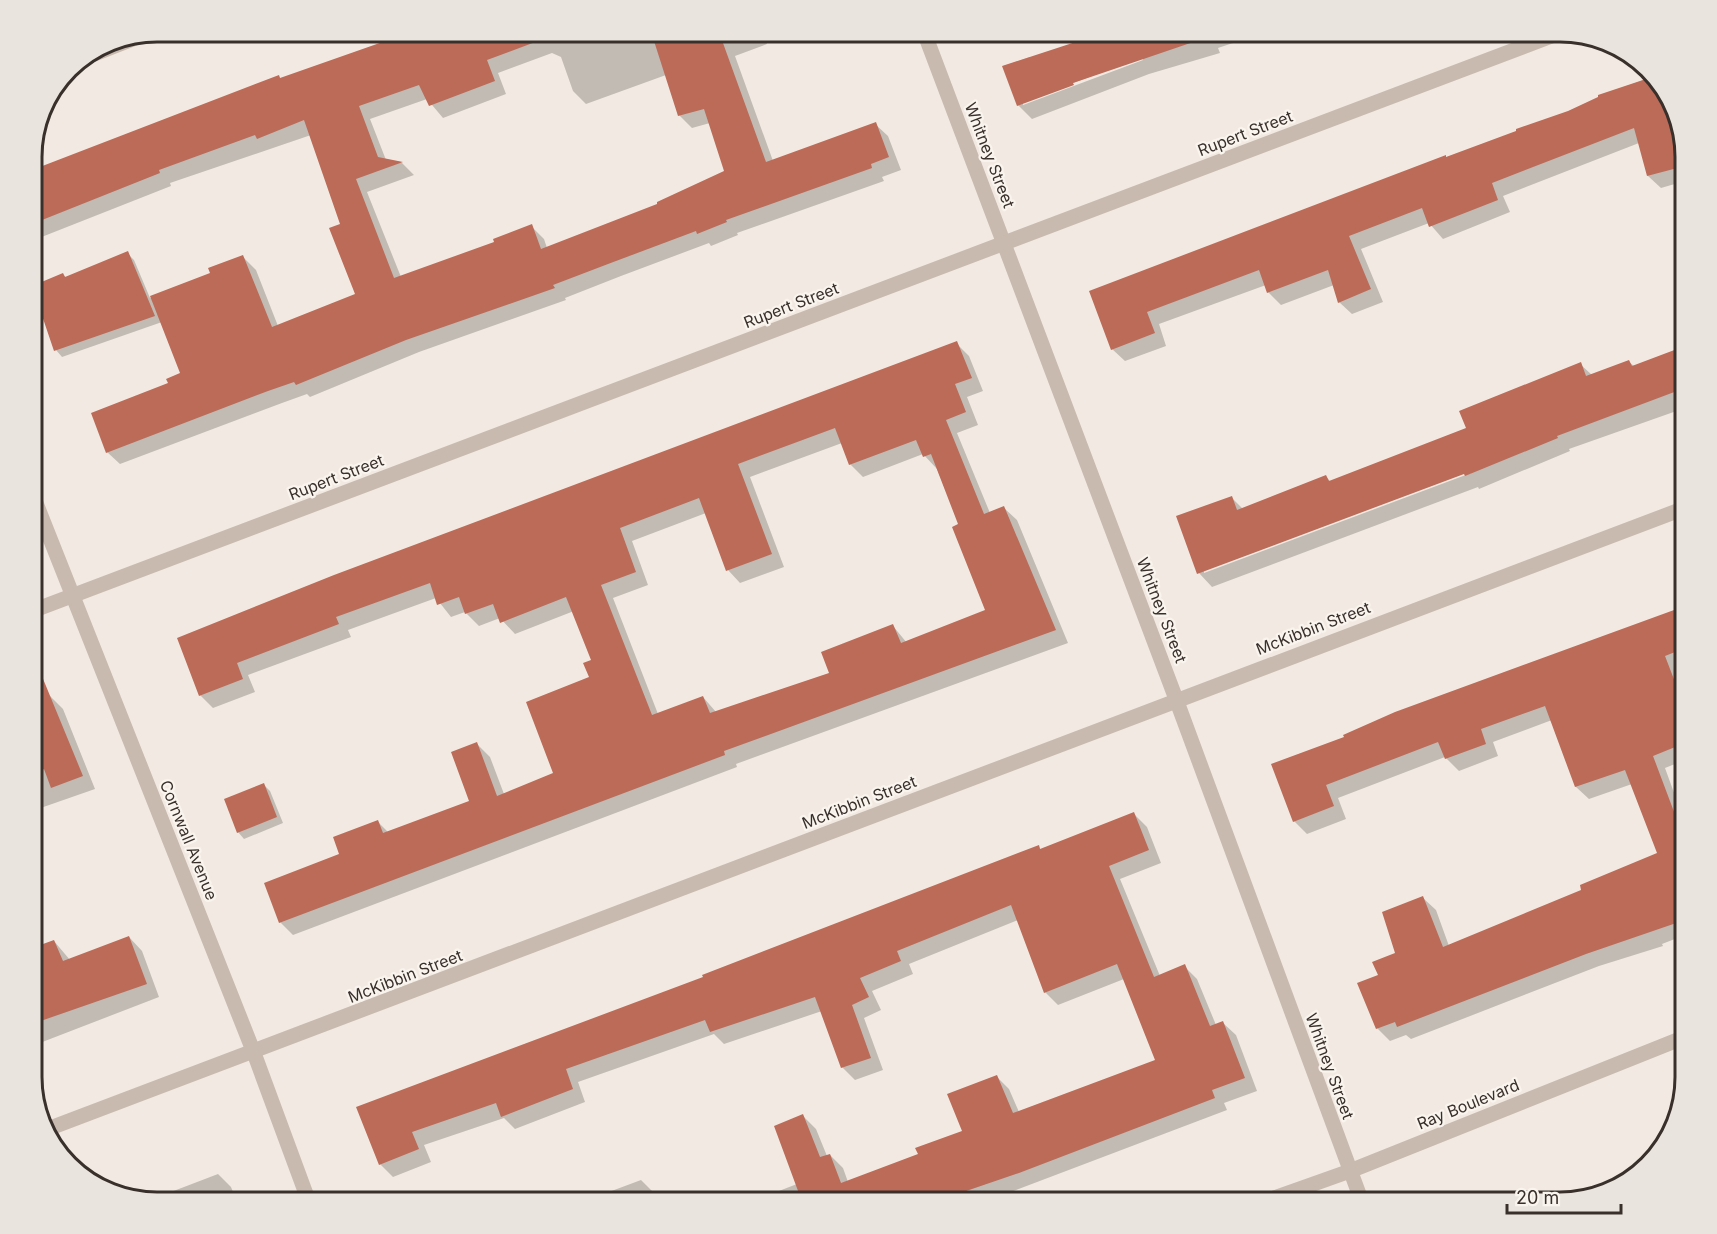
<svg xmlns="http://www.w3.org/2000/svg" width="1717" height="1234" viewBox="0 0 1717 1234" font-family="Inter,sans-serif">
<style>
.shadow{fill:#0003;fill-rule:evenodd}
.building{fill:#bb6b57;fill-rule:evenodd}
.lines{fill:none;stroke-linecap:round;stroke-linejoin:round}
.minor{stroke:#c9baaf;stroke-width:15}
.labels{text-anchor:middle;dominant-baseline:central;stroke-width:4.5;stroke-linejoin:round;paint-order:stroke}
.street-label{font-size:16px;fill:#39302c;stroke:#f9f4ee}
.rim{fill:none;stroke:#39302c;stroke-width:3}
</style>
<rect width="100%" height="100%" fill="#f2eae2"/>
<!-- shadow -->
<g class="shadow">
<path d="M403,32H763L767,44L735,56L773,161L875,124L888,136L901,170L882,177L884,181L737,233L738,235L711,246L709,243L621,276L565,298L566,300L419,352L310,397L307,394L282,403L120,464L107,452L182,374L162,322L62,357L56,350L32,288L63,275L67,278L127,253L134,260L150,298L212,274L243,257L256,270L278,326L357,295L342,225L311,135L170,183L171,186L34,240L32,171L279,77L281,79L402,36L400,33ZM552,53L561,57L573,91L586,104L666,75L679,115L692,128L710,123L726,172L659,205L547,248L544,239L531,226L496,243L401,277L367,192L414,175L402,163L386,160L370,119L427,99L443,118L506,94L498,73Z"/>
<path d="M1103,32H1266L1218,48L1220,53L1149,74L1032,119L1018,105L1004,66L1030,57L1032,59ZM1142,57L1143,60L1023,105V102Z"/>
<path d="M1652,77L1672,101L1685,157V181L1661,188L1648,176L1639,143L1503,196L1510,212L1443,239L1429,223L1361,249L1383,302L1352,314L1339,302L1334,285L1281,305L1268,292L1266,285L1159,324L1166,346L1125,361L1112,349L1091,292L1569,112L1600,98L1599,96Z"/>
<path d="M956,343L969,356L983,391L967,397L978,425L957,433L990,513L1004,508L1017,520L1068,643L736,764L737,767L293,935L280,922L341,855L378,822L389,833L471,802L477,744L490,757L504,794L555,774L591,677L593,661L574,611L515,634L500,618L479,626L465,612L451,617L436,598L348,630L351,637L248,675L255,692L213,708L200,695L179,639ZM842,443L850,464L863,477L923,454L937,469L960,525L987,611L907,643L893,626L831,674L716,712L703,697L658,714L613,598L648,585L632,541L706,513L728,570L740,583L784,567L750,477Z"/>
<path d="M1685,347V408L1569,449L1570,451L1479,489L1478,487L1212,587L1199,573L1178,517L1232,498L1243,509L1326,477L1331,482L1468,429L1580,364L1592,375L1629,362L1634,366ZM1470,470L1471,473L1204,573V570Z"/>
<path d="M1685,608V760L1665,768L1685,823V935L1662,944L1663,946L1599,966L1411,1039L1406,1035L1390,1041L1377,1028L1380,976L1397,954L1423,898L1436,910L1449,946L1583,891L1659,853L1632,784L1589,799L1576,787L1552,720L1493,742L1498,756L1459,771L1445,757L1338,798L1346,819L1307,834L1294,821L1273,765Z"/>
<path d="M50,696L63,709L95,789L32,811V703Z"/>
<path d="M264,785L270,791L283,823L244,839L238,832Z"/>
<path d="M1134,814L1147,827L1161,863L1120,879L1160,976L1184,966L1197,979L1216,1025L1223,1023L1236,1035L1257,1091L1224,1103L1227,1110L984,1202H750L797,1184L803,1116L816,1129L827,1156L830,1155L843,1168L848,1182L920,1155L964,1132L997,1077L1009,1089L1019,1112L1157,1061L1124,979L1058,1005L1045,992L1018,920L909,964L913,974L872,991L881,1010L864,1018L883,1070L855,1080L842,1067L822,1011L724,1044L714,1034L578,1082L585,1102L515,1129L504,1118L424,1145L431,1162L393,1177L380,1164L358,1108L705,978L1039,847L1041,850Z"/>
<path d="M129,937L142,951L159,997L32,1046V949L54,941L70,960Z"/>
<path d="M218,1174L231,1187L237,1202L150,1200Z"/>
<path d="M641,1180L654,1193L658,1202H582Z"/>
</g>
<!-- building -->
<g class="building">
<path d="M411,32H554V35L487,60L495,81L429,106L419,85L359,106L378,157L403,162L356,179L394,278L494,242L493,239L532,224L541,249L657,204V202L724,171L704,109L678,116L654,41L679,32H719L766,162L876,122L889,157L871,164L872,168L726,220L727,222L697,234L696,231L608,264L553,285L555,288L406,340L296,385L294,382L268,391L106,453L91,413L168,383L166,379L180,373L150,296L210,273L208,268L243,255L272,327L355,294L329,228L340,224L304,120L257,139L255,135L159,170L160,173L32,224V170L279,75L280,78Z"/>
<path d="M1106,32H1207L1208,37L1073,83L1074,85L1017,106L1002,66Z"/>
<path d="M1652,77L1672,101L1685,166L1647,176L1634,128L1492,183L1498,200L1429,227L1422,208L1349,236L1371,289L1338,303L1328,270L1267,293L1259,270L1147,312L1155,333L1111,350L1089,291L1446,155V157L1516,131V129L1568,111L1598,97V95Z"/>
<path d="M128,251L155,316L54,351L32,286L63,273L65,277Z"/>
<path d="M957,341L972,378L955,384L966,412L946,420L984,514L1004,506L1056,630L724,751L725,755L279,923L264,883L339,854L333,837L378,820L383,833L469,801L451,752L477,742L497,796L553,773L526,702L589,677L583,663L591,660L566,597L500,623L493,604L465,614L459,597L437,605L430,583L336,617L339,624L237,663L243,679L199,696L177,638L334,575ZM835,428L849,465L916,440L923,457L931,454L958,524L952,527L985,610L901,643L893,624L821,652L829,673L710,713L703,696L652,715L601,585L636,572L620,528L699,498L726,571L772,554L738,464Z"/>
<path d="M1685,346V388L1557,436L1558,438L1465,476L1464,474L1197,574L1176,516L1232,496L1237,510L1326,475L1329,481L1466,428L1459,411L1581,362L1586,376L1629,360L1632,366Z"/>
<path d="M1685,606V648L1665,656L1685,708V743L1653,756L1685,841V920L1586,954L1397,1027L1395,1022L1376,1029L1357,983L1378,975L1372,962L1395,953L1382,912L1423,896L1443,947L1581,890L1580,885L1657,853L1625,770L1575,787L1545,706L1481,729L1486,744L1445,759L1438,742L1326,785L1334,806L1293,822L1271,764L1344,737L1343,735L1395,712Z"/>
<path d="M32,652L83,776L51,788L44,769L32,774Z"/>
<path d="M264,783L277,817L237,833L224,799Z"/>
<path d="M1134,812L1149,850L1109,866L1154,977L1185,964L1210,1026L1223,1021L1245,1078L1212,1090L1215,1098L1019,1173L934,1202H798L801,1199L774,1126L803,1114L820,1157L830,1154L841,1183L918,1154L915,1148L962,1131L947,1094L997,1075L1013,1113L1155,1060L1117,964L1044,993L1011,905L897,951L901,961L860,978L869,997L852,1005L871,1058L841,1068L815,997L710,1032L705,1020L566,1069L573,1089L501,1117L496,1103L412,1132L419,1149L379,1165L356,1107L703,977L702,975L1039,845L1040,849Z"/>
<path d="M129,936L147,984L32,1024V948L54,940L63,961Z"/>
</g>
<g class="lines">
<!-- minor -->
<g class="minor">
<path d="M924,32L1176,699L1362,1202"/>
<path d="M79,60L148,33"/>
<path d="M32,493L254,1053L309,1202"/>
<path d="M32,611L1562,32"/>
<path d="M45,1130L1685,508"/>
<path d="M1263,1202L1350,1171L1685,1037"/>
</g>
</g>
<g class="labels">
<!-- street labels -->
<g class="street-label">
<text transform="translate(1245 133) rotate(-21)">Rupert Street</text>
<text transform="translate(990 155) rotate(69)">Whitney Street</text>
<text transform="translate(791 305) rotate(-21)">Rupert Street</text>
<text transform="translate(336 477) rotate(-21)">Rupert Street</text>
<text transform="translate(1162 610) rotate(69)">Whitney Street</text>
<text transform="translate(1313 628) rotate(-21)">McKibbin Street</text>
<text transform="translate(859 802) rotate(-21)">McKibbin Street</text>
<text transform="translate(189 840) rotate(68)">Cornwall Avenue</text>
<text transform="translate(405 976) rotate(-21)">McKibbin Street</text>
<text transform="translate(1330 1066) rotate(70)">Whitney Street</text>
<text transform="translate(1468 1104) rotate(-22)">Ray Boulevard</text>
</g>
</g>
<!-- crop -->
<path d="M0 0H1717V1234H0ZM157 42H1560A115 115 0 0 1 1675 157V1077A115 115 0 0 1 1560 1192H157A115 115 0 0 1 42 1077V157A115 115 0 0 1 157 42Z" fill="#eae4de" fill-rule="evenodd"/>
<path class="rim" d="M157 42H1560A115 115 0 0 1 1675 157V1077A115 115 0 0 1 1560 1192H157A115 115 0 0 1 42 1077V157A115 115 0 0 1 157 42Z"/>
<!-- scale -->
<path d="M1507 1204v9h114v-9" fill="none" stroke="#39302c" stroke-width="3"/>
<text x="1516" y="1204" font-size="18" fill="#39302c" stroke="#f9f4ee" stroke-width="4.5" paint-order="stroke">20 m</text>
</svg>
